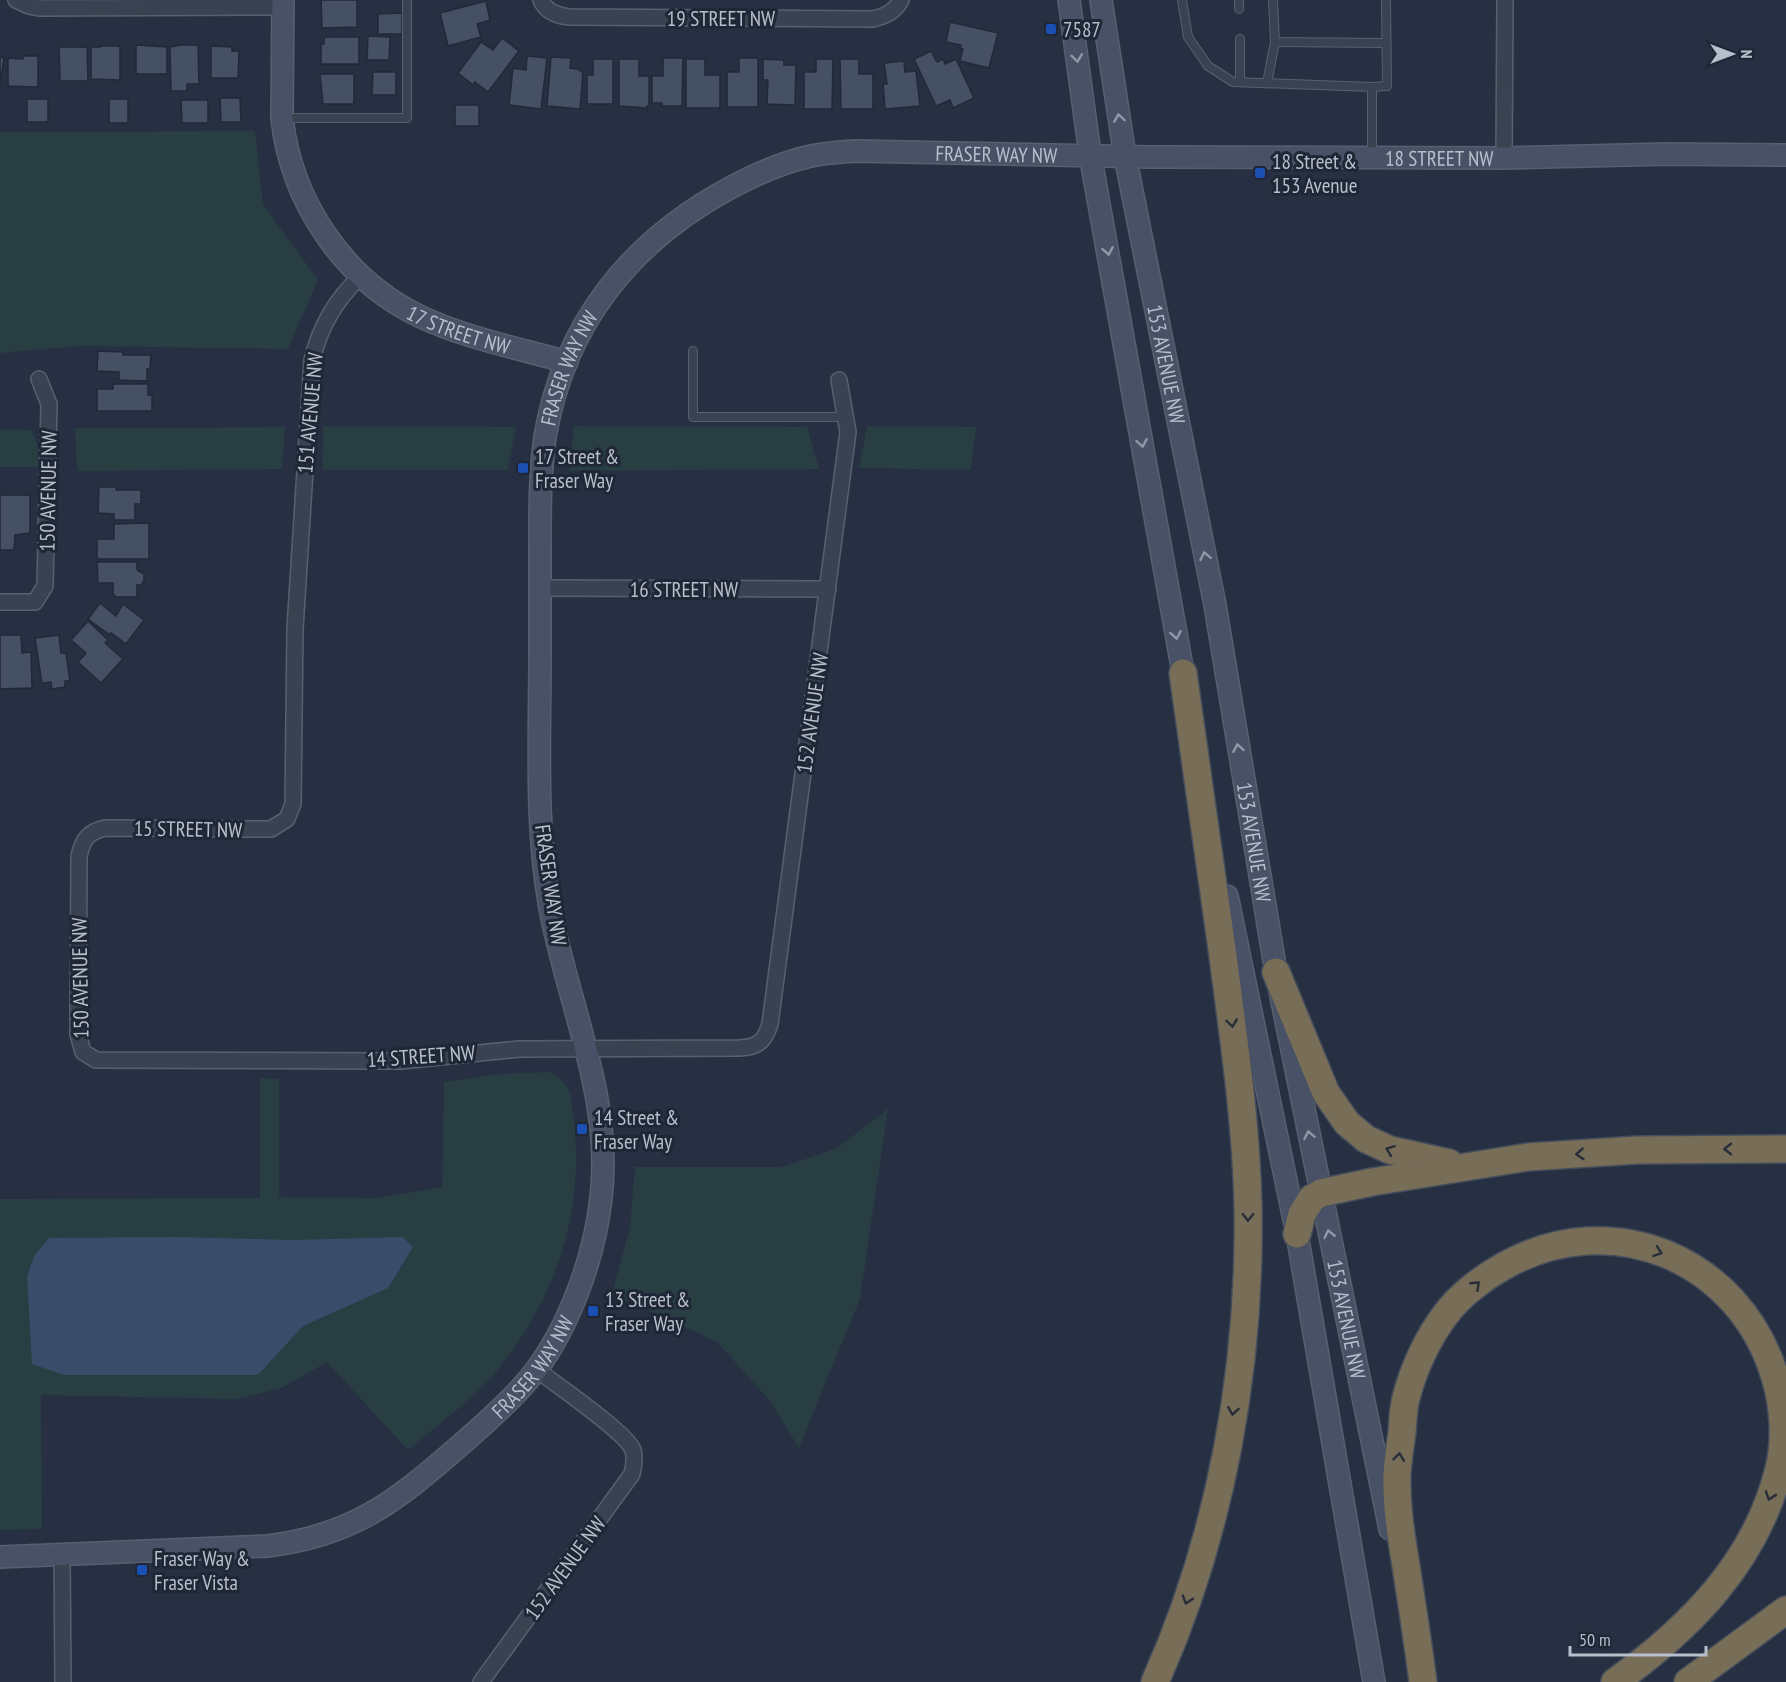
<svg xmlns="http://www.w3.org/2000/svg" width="1786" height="1682" viewBox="0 0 1786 1682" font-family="'PT Sans Narrow',sans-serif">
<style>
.green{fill:#283e43}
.water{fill:#3b4c6b}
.building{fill:#455064;stroke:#212939;stroke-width:1.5}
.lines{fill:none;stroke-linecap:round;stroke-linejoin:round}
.lane-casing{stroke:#58606f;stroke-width:10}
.street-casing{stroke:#58606f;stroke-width:18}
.secondary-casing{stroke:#58606f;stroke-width:24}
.highway-casing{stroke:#454d5c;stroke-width:30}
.lane{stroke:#3a4252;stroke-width:8}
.street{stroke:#3a4252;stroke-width:15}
.secondary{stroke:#485165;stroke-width:21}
.highway{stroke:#786d57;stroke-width:27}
.oneway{stroke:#9098a8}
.oneway2{stroke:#282e3a}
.transit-dot{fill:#1a4fb4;stroke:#1f2737;stroke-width:2}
.labels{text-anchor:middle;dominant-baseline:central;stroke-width:6;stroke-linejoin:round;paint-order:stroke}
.street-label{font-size:21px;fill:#b7becc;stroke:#1f2737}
.poi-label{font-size:21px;fill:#b7becc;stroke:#1f2737;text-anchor:start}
</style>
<rect width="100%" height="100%" fill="#263042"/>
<!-- green -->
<g class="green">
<path d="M255,131L263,204L318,280L288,349L79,346L0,353V132Z"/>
<path d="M323,426L516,427L508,470H322Z"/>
<path d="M574,426L807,427L819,469L570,471Z"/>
<path d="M867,426L976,427L971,470L859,468Z"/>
<path d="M285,427L282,469L77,471L75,428Z"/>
<path d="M0,429L31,430L38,445V467H0Z"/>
<path d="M551,1072C556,1076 565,1082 568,1088C573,1099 576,1138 576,1151C578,1226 553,1297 508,1356C502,1364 496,1374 488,1381C464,1406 435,1427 408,1450L327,1362L282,1388L236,1399L41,1395L42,1529L0,1530V1199L260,1198V1078L279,1079V1197L378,1198L442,1187L444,1082L500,1074Z"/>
<path d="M888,1109L860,1299L799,1448L771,1402L717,1342L612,1294L630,1227L635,1167H782L837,1148Z"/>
</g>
<!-- water -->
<path class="water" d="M175,1237L294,1240L403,1237L413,1247L388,1288L303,1326L258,1375H64L32,1364L27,1277L34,1256L49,1238Z"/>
<!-- building -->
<g class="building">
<path d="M321,0H357V27L322,28Z"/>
<path d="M486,1L490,20L477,24L481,37L448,46L440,13Z"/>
<path d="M402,13V34H378V14Z"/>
<path d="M950,22L998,33L989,68L960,61L963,49L960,48L961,45L946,42Z"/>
<path d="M368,36L390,37L389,60H367Z"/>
<path d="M324,37H359V64H321V44H324Z"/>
<path d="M502,38L519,51L488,92L475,82L473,85L458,73L481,42L493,50Z"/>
<path d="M136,45L167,47V74H136Z"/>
<path d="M181,45H198L199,84H187V91H171L170,47Z"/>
<path d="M100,46H120V80L91,79V47H100Z"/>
<path d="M211,46L232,47V51H239L238,78H211Z"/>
<path d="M59,47H87L88,81H60Z"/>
<path d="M931,51L937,62L943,59L945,64L956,59L974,98L953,108L950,100L936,106L914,59Z"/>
<path d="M23,56H38V87L8,86V58L23,59Z"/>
<path d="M527,56L547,58L541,109L509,105L513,68L526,70Z"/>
<path d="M0,57L4,58L0,84Z"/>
<path d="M551,57L571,58L570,68L578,69L583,73L580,109L547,106Z"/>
<path d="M663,58H683L682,106H662V103H652V76H663Z"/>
<path d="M739,58H758V107H727V72H739Z"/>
<path d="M593,59H613V104H587V75H593Z"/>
<path d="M619,59H639V76H649V106H647V108L619,106Z"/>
<path d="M686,59H705V75H720V108H686Z"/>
<path d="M763,59L784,60V65H796L795,105L767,104L768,80H763Z"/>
<path d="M816,59H833L832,109H804V72H816Z"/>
<path d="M840,59H859V74H873V109H841Z"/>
<path d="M904,61L905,72L916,71L920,106L885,109L883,84H887L884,63Z"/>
<path d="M373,72H396V95H372Z"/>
<path d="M320,74H354V104H323Z"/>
<path d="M220,98H240L241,122H221Z"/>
<rect x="27" y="99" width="21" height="23"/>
<rect x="109" y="99" width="19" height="24"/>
<path d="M181,100H208V123H182Z"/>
<rect x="455" y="105" width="24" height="21"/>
<path d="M98,351L123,352V355H151L150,369H147V381L119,380V372L97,371Z"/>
<path d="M113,384H148V395H152V411H97V389H113Z"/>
<path d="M99,487H116V490H141V504H135V520H114V514L98,513Z"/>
<path d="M0,495H30V533L15,535L14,550H0Z"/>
<path d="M149,523V559H97V539H114V524Z"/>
<path d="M97,562H137V570L144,574V581L141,585H137V597H116L113,594V583H98Z"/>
<path d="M100,603L116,616L123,604L144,620L126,644L111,633L110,635L88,619Z"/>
<path d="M88,621L108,640L105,643L123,659L101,683L78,662L86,653L71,640Z"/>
<path d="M0,635H21L22,653L31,652L32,688L0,689Z"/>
<path d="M59,635L61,653H66L70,681H65V687L52,689L51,682L42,683L35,638Z"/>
</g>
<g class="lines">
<!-- lane casing -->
<g class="lane-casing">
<g id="lane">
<path d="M1182,0L1188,37L1208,66L1233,82L1372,87L1387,86L1386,0"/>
<path d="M1239,0V9"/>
<path d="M1273,0L1275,42L1386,43"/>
<path d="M1240,39V82"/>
<path d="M1267,83L1275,42"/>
<path d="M1372,87V157"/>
<path d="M283,118H407V0"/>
<path d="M693,351V417H845"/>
</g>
</g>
<!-- street casing -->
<g class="street-casing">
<g id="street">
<path d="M16,0L29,6L39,8L283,7"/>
<path d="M541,0C546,12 558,16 570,17L873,19C885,16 895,12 901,0"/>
<path d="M1504,158L1505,0"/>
<path d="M361,276C336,299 320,326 312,360L295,629L293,804L287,819L271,829L105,828C88,832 83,839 79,856L78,1034L83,1052L96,1060L401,1061L519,1049L740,1048C758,1047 765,1041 770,1024L848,432L839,380"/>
<path d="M540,588L828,589"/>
<path d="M0,602H35L45,586L49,404L39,379"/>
<path d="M62,1555L63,1682"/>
<path d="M481,1682L632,1474C634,1466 635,1458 633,1450C626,1432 555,1384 536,1369"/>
</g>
</g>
<!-- secondary casing -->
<g class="secondary-casing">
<g id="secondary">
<path id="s1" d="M283,0L282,118C291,201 343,279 419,316C465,338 518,348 567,362"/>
<path d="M1069,0L1090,154L1186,689"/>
<path id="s2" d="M1101,0L1125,156L1215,605L1276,972L1390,1529"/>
<path d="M1227,896L1297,1234L1374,1682"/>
<path id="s3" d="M0,1557L267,1546C352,1536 395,1502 457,1448C479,1429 501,1410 521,1388C565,1341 594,1261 601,1198C613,1098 568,1005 550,908C535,825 540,739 540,655C540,617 540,580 540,542C540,507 540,472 545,437C564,324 631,241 730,188C756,174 783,162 811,156C826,153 840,152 855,151L1150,157L1504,158L1667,154L1786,155"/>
</g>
</g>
<!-- highway casing -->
<g class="highway-casing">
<g id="highway">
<path d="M1276,972L1326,1093L1347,1123L1366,1139L1390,1150L1449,1163"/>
<path d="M1297,1234L1302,1214L1312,1198L1321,1193L1372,1182L1528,1157L1638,1150L1786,1149"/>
<path d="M1155,1682C1221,1535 1251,1367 1248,1205C1246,1119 1233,1034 1222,949C1209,857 1196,765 1183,673"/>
<path d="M1423,1682C1418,1643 1412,1605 1406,1566C1401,1536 1396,1504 1397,1473C1398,1460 1400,1446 1402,1433C1403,1421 1403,1409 1406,1398C1413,1370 1428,1337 1446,1314C1460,1295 1484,1277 1504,1266C1612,1205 1740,1259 1775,1377C1784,1406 1786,1440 1779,1469C1756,1562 1690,1628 1615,1682"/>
<path d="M1688,1682L1786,1610"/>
</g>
</g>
<!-- lane -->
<use href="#lane" class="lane"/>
<!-- street -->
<use href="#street" class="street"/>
<!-- secondary -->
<use href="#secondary" class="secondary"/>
<!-- highway -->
<use href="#highway" class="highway"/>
</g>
<!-- one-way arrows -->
<defs><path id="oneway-chevron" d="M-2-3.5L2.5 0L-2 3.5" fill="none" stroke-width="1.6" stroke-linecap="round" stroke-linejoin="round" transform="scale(1.5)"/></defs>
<g class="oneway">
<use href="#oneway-chevron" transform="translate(1077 58) rotate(83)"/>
<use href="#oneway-chevron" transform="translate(1119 118) rotate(-99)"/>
<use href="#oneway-chevron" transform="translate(1108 251) rotate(80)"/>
<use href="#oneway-chevron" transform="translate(1142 443) rotate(80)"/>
<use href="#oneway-chevron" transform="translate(1205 556) rotate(-101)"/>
<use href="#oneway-chevron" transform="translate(1176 635) rotate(80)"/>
<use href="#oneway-chevron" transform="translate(1238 748) rotate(-100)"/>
<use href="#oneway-chevron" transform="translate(1309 1135) rotate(-101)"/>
<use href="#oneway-chevron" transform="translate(1329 1234) rotate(-102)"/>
</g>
<g class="oneway2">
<use href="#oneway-chevron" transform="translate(1232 1023) rotate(82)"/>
<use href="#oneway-chevron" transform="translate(1728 1149) rotate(180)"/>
<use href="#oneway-chevron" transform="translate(1390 1150) rotate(-159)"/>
<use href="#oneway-chevron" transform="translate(1580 1154) rotate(176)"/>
<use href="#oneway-chevron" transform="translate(1248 1217) rotate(91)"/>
<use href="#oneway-chevron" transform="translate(1658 1252) rotate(19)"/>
<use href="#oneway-chevron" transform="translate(1476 1285) rotate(-43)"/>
<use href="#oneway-chevron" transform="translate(1233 1411) rotate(99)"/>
<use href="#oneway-chevron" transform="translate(1399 1457) rotate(-83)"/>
<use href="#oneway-chevron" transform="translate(1770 1496) rotate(109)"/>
<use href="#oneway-chevron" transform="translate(1187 1600) rotate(107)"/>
</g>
<!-- markers -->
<g class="transit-dot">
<rect x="1045" y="23" width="12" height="12" rx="3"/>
<rect x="1254" y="167" width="12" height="12" rx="3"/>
<rect x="517" y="462" width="12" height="12" rx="3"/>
<rect x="576" y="1123" width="12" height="12" rx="3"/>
<rect x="587" y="1305" width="12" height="12" rx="3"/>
<rect x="136" y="1564" width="12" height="12" rx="3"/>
</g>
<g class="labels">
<!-- street labels -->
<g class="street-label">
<text x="721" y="18">19 STREET NW</text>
<text stroke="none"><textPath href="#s3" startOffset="2145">FRASER WAY NW</textPath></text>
<text stroke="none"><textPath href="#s3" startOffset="2588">18 STREET NW</textPath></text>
<text stroke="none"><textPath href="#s1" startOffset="411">17 STREET NW</textPath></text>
<text stroke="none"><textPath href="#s2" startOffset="370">153 AVENUE NW</textPath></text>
<text stroke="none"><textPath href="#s3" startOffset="1623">FRASER WAY NW</textPath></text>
<text transform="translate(310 413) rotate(-85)">151 AVENUE NW</text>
<text transform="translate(48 491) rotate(-89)">150 AVENUE NW</text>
<text x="684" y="589">16 STREET NW</text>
<text transform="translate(812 713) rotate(-82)">152 AVENUE NW</text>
<text transform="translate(188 829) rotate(1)">15 STREET NW</text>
<text stroke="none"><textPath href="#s2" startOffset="856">153 AVENUE NW</textPath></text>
<text transform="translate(551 885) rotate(82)">FRASER WAY NW</text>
<text transform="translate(80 978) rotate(-91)">150 AVENUE NW</text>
<text transform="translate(421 1056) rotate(-4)">14 STREET NW</text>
<text stroke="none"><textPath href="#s2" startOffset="1342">153 AVENUE NW</textPath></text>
<text stroke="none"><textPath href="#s3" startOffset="597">FRASER WAY NW</textPath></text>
<text transform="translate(565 1568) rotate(-54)">152 AVENUE NW</text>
</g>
<!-- poi labels -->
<g class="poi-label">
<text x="1063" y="29">7587</text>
<text x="1272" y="161">18 Street &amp;<tspan x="1272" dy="24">153 Avenue</tspan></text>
<text x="535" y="456">17 Street &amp;<tspan x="535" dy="24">Fraser Way</tspan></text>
<text x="594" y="1117">14 Street &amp;<tspan x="594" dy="24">Fraser Way</tspan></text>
<text x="605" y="1299">13 Street &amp;<tspan x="605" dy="24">Fraser Way</tspan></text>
<text x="154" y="1558">Fraser Way &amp;<tspan x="154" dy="24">Fraser Vista</tspan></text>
</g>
</g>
<!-- north arrow -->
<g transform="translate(1732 54) rotate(90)" stroke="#1f2737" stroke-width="4.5" paint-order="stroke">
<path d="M0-4.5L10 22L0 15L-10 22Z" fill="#b7becc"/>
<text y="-9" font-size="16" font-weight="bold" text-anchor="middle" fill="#b7becc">N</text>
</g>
<!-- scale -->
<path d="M1570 1646v9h136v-9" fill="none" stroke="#b7becc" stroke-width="3"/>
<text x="1579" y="1646" font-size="18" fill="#b7becc" stroke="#1f2737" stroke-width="4.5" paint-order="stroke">50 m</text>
</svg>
